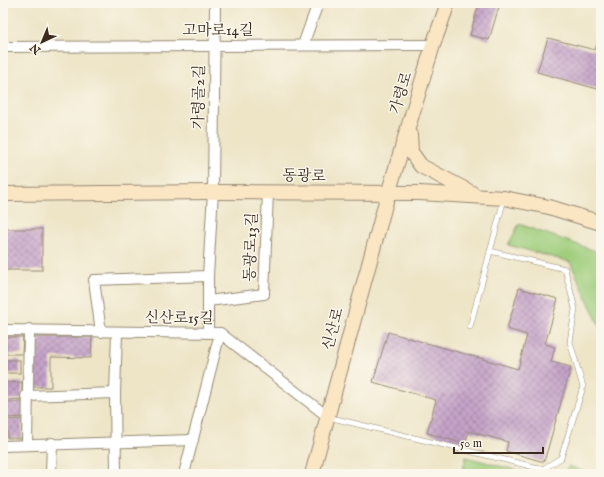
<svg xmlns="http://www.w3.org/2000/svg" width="604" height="477" viewBox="0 0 604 477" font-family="'IM FELL English','Noto Serif KR',serif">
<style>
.park{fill:#9fcd7b;stroke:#6d7c4c}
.building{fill:url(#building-cross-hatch)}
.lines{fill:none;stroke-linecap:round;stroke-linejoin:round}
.service-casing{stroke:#948872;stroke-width:6}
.minor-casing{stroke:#948872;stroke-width:12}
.secondary-casing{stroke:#948872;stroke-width:16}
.service{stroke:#fff;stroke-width:5}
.minor{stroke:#fff;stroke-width:10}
.secondary{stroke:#fbe6c4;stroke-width:14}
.labels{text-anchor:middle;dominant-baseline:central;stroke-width:3;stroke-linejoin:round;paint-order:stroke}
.street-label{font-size:15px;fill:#3b2a1e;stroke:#fbf7ec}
</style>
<defs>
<pattern id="building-cross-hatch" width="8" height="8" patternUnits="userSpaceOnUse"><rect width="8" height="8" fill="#c5a3c9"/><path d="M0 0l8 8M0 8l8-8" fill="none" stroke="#a185a3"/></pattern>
</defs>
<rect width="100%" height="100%" fill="#fbf7ec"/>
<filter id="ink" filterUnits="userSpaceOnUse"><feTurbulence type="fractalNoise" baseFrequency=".025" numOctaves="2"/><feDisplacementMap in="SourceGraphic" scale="8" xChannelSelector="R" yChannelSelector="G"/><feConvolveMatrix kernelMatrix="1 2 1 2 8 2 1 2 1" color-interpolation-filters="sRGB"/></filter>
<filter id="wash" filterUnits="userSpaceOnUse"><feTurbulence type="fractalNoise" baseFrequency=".012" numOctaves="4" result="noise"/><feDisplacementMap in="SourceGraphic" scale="16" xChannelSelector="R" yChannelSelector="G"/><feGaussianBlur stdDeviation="0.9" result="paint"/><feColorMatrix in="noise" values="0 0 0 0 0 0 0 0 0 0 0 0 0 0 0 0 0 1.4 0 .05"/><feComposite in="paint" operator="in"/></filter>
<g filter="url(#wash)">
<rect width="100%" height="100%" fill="#eee5c7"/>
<!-- park -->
<g class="park">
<path d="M519,224L601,253V329L570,262L508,245Z"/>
<path d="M466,457L531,474H462Z"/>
<path d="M569,466L591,474H562Z"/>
</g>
<g id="blocks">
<!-- building -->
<g class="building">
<path d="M479,3H500L489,40L470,35Z"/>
<path d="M601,31V90L537,72L548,38L595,50Z"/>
<rect x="3" y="229" width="39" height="41"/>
<path d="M519,288L558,299L545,344L555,347L551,362L571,367L544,462L506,451L508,442L469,431L465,444L427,433L436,400L373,382L388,332L518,369L527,335L507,329Z"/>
<path d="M6,337H23L22,354H6Z"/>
<path d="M31,337H92L91,358L51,357V387H30Z"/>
<rect x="6" y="360" width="14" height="13"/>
<path d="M22,382V399L6,400L5,383Z"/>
<path d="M6,402H23L24,417L7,418Z"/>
<path d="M22,419V438H7V420Z"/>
</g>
</g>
</g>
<g filter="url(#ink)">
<use href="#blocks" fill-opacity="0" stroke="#948872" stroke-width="1"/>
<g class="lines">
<!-- service casing -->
<g class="service-casing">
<g id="service">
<path d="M470,327L504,199"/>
<path d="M328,417L543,469L561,458L583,387L570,342L575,309L565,269L490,251"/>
</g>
</g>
<!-- minor casing -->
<g class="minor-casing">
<g id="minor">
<path d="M303,45L318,3"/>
<path d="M3,47L433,45"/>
<path d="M208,301L264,294L268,192"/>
<path d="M3,330L220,333L327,416"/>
<path d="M101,332L94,280L208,276"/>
<path d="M208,333V276L213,192L215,3"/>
<path d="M26,396L115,393"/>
<path d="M27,444L29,329"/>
<path d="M3,446L193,440"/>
<path d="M51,474L52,443"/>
<path d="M116,474L115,393L117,332"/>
<path d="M184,474L220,333"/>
</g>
</g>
<!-- secondary casing -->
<g class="secondary-casing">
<g id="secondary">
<path d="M410,135L411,152L421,166L472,193"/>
<path d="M3,194L213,192L420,193L504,198L549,207L601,223"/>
<path d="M312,474L388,194L433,45L448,3"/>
</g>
</g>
<!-- service -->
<use href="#service" class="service"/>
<!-- minor -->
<use href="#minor" class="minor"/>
<!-- secondary -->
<use href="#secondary" class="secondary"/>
</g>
</g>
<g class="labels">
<!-- street labels -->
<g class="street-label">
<text x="218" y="30">고마로14길</text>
<text transform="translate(401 93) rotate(-73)">가령로</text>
<text transform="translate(199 97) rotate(-89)">가령골2길</text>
<text transform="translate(304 176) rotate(1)">동광로</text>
<text transform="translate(251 247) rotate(-88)">동광로13길</text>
<text transform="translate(179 318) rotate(1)">신산로15길</text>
<text transform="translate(333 329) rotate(-75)">신산로</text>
</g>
</g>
<!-- margin -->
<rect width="604" height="477" fill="none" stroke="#fbf7ec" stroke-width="16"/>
<!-- north arrow -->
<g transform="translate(42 42) rotate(224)" stroke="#fbf7ec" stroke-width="3" paint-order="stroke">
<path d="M0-3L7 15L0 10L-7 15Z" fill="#3b2a1e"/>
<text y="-6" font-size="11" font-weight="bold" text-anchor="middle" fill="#3b2a1e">N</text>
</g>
<!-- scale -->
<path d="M454 447v6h89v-6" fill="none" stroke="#3b2a1e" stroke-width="2"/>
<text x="460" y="447" font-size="12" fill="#3b2a1e" stroke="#fbf7ec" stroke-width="3" paint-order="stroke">50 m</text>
</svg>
